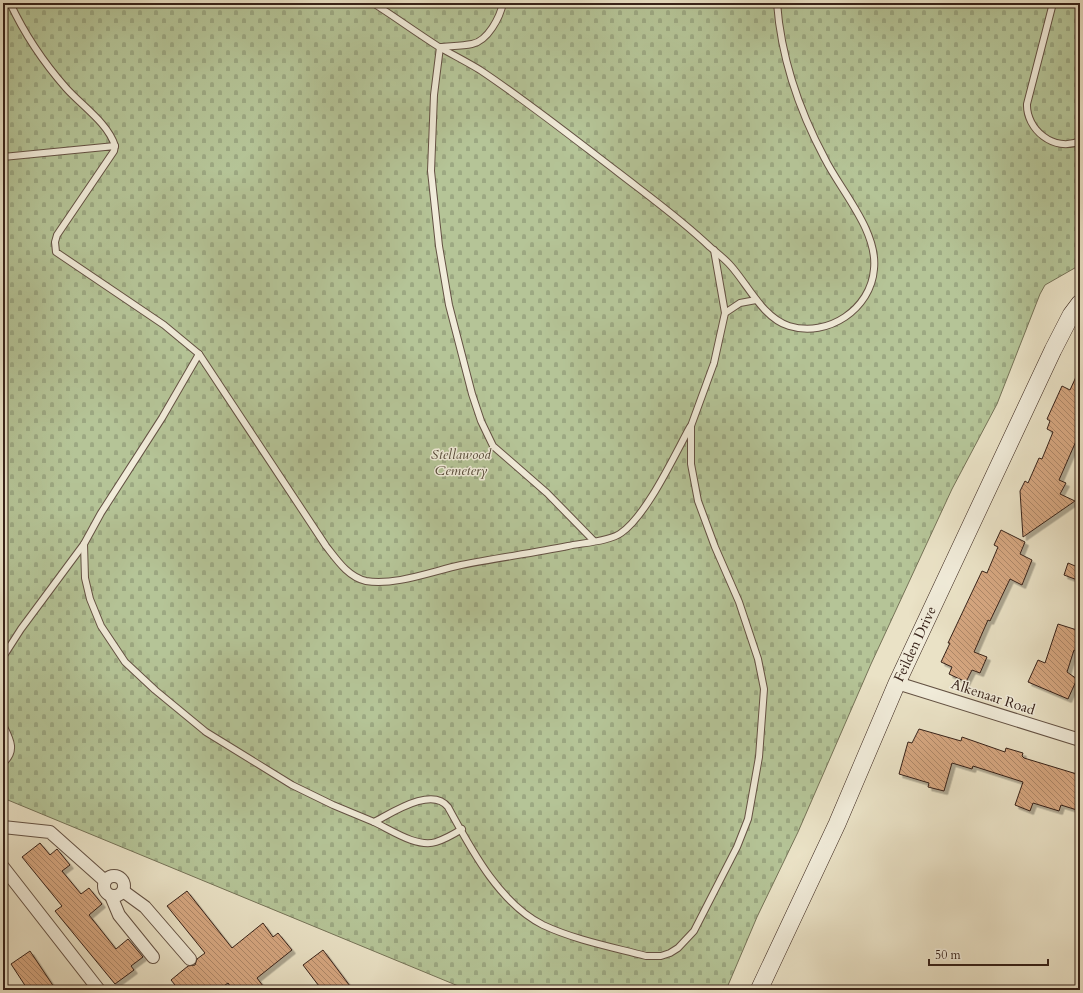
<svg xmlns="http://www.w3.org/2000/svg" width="1083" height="993" viewBox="0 0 1083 993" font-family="Cardo,serif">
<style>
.cemetery{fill:url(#cemetery-stones);stroke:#767358}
.building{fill:url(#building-back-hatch);stroke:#372219;filter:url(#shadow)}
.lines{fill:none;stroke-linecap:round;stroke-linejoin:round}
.lane-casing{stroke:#645244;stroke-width:8}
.street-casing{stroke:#645244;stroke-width:14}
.secondary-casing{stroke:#372219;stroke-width:18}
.lane{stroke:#f1ecda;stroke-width:6}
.street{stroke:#f1ecda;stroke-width:12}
.secondary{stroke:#f1ecda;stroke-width:17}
.labels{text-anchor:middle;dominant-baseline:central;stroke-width:3;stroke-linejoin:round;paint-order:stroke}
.park-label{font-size:14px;font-style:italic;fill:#564a38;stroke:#f1ecda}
.street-label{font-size:14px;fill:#372219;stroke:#f1ecda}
</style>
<defs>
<pattern id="cemetery-stones" width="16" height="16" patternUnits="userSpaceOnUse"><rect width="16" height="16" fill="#b5c497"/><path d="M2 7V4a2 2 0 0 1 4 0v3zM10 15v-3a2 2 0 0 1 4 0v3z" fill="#9ca882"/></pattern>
<pattern id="building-back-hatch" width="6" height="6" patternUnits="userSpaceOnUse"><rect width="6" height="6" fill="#d6a781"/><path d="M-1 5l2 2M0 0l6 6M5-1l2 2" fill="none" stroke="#ae8869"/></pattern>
<filter id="shadow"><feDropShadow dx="3.5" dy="3.5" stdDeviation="0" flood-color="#0004"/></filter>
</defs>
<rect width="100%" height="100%" fill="#eae2c6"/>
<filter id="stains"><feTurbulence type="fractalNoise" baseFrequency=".005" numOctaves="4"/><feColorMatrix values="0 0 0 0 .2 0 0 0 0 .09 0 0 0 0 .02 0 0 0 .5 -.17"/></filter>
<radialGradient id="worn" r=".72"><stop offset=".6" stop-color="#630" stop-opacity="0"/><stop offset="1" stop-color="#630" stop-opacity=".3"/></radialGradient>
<polygon class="cemetery" points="3,3 1080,3 1080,265 1045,285 1040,294 997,404 952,489 871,664 798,832 757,917 726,990 468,990 3,798"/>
<g class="building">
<polygon points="1080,368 1080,432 1059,480 1066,483 1060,494 1075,501 1023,537 1020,491 1025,481 1028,483 1039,458 1042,459 1053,432 1047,429 1050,421 1047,419 1062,386 1070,390"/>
<polygon points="1001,530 1025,542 1020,554 1032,560 1022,585 1010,579 990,621 988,620 974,652 987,657 980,673 972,670 966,682 949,674 952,667 941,662 950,643 948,643 982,571 987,573 998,547 994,545"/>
<polygon points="1068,563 1080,568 1080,581 1064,575"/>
<polygon points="1058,624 1080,631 1080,652 1074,650 1067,672 1077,679 1068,699 1028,682 1038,660 1045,663"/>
<polygon points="919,729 961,741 962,737 1005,752 1006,748 1023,753 1022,756 1024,758 1080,775 1080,811 1061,805 1059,811 1033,803 1030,811 1015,805 1023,782 973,766 972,769 952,763 944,791 928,787 929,783 899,774 908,742 912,743"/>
<polygon points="40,843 50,855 57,849 70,865 62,871 81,894 89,888 102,904 89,915 116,949 128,939 143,957 131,966 134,970 115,984 55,911 62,906 22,857"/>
<polygon points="187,891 232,948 263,923 273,937 278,933 292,950 257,978 266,990 233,990 228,983 218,990 179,990 171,980 188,966 195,965 197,959 205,953 167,906"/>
<polygon points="323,950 353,990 322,990 303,965"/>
<polygon points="30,951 56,990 28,990 11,964"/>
</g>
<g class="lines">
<defs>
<g id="lane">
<path d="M10 3C24 33 44 63 66 88 82 106 108 123 115 146"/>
<path d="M373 3C395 17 417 33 439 47 453 55 467 62 480 70 528 102 573 138 619 173 650 197 682 220 710 247 717 253 725 259 731 266 748 285 763 318 789 326 828 338 871 309 874 269 878 231 841 191 825 159 800 112 781 57 777 3"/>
<path d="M503 3C500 17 488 41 472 44 462 46 450 46 440 47L434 95 431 171 439 246 449 305 472 394 481 421 493 446 547 493 594 541"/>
<path d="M1053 3 1027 104C1026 129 1054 153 1080 141"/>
<path d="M3 157 115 146 114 151 57 235 55 242 56 252 164 325 199 354 162 418 101 513 84 544 85 578 90 599 101 626 125 662 155 690 206 732 292 785 333 805 374 822C392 813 432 786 448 807 471 849 499 903 543 925 575 940 612 947 646 956H661L670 953 678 948 694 931 737 847 748 819 759 757 764 689 758 659 739 602 715 547 698 501 691 464V426L714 363 725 313 740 303 756 300"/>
<polyline points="714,250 725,313"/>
<path d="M199 354 326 546C337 560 348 577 366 581 395 586 433 571 461 565 497 558 533 553 568 546 582 543 611 541 621 533 647 515 674 456 690 427"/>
<polyline points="3,657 21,629 84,544"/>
<path d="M3 725C10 739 17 751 3 763"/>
<path d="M374 822C391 830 417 848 436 842 445 839 454 834 462 829"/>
</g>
<g id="street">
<polyline points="897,683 1080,740"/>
<polyline points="3,827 50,832 105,881"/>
<polyline points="3,867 99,990"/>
<circle cx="114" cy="886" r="10"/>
<polyline points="123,891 145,907 190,959"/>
<polyline points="111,896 119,915 153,957"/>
</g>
<polyline id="secondary" points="759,990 837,824 897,683 1053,350 1071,315 1080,303"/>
</defs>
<use href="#lane" class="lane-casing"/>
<use href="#street" class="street-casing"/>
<use href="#secondary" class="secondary-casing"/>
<use href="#lane" class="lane"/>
<use href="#street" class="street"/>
<use href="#secondary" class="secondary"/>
</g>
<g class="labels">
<g class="park-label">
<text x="461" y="454">Stellawood<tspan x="461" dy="16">Cemetery</tspan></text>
</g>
<g class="street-label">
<text transform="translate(915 644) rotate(-65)">Feilden Drive</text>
<text transform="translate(993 697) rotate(18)">Alkenaar Road</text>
</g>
</g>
<rect width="1083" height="993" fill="none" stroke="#eae2c6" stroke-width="16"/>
<rect x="4" y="4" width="1075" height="985" fill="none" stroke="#372219" stroke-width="2"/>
<rect x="8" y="8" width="1067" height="977" fill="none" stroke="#372219"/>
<path d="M929 959v6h119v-6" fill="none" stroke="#372219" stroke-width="2"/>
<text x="935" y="959" font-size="12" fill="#372219" stroke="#f1ecda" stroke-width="3" paint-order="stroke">50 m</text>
<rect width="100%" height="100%" filter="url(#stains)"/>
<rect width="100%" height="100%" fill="url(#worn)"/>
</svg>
